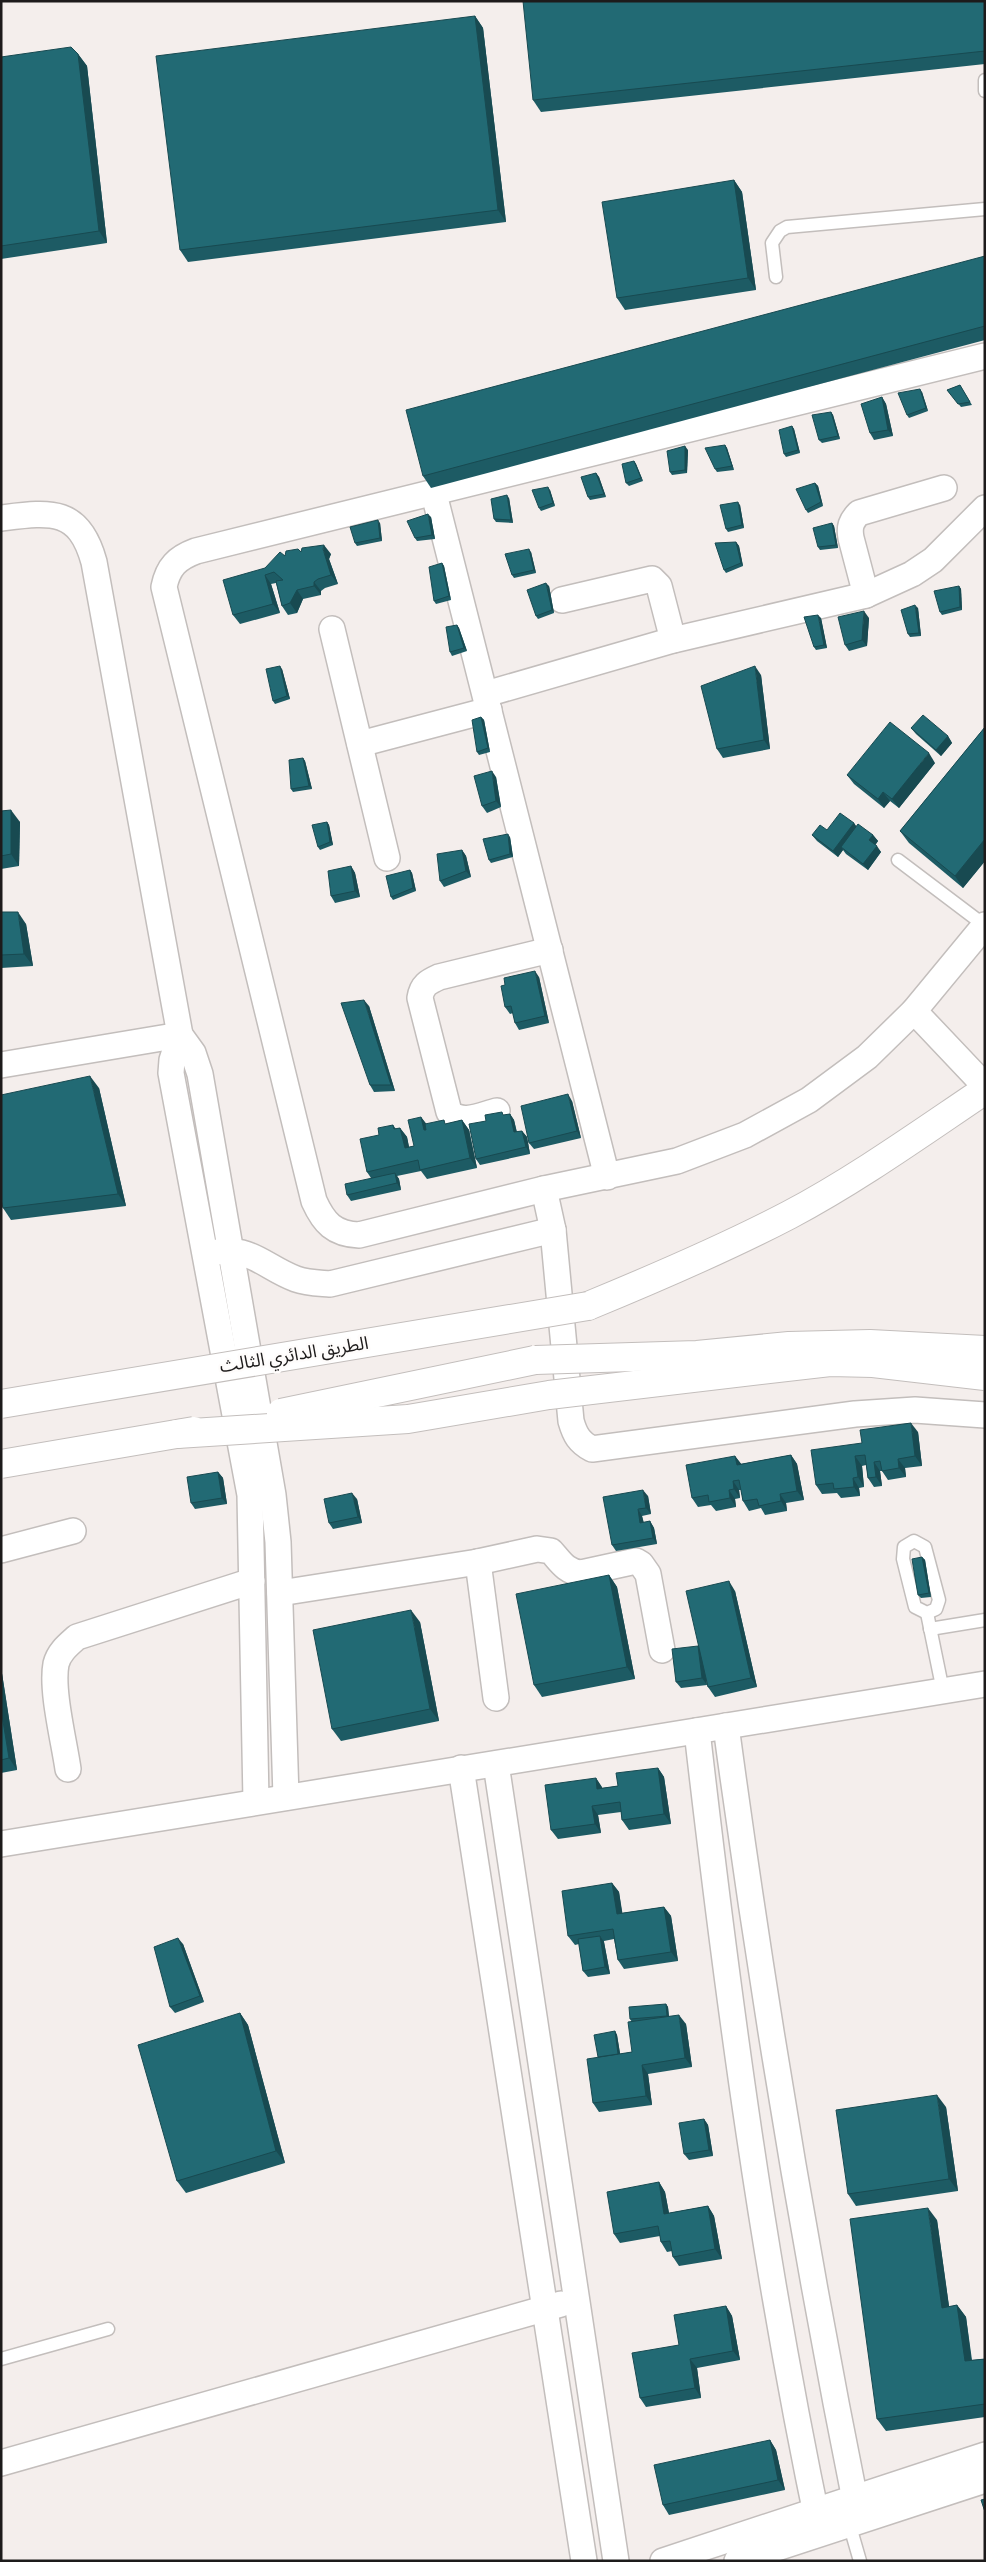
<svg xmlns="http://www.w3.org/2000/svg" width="986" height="2562" viewBox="0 0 986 2562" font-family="'Archivo Narrow','Noto Sans Arabic',sans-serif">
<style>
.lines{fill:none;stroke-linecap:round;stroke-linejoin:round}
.service-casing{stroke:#c3bebc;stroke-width:15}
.minor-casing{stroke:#c3bebc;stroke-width:28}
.motorway-casing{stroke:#c3bebc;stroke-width:30}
.service{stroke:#fff;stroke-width:12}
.minor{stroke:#fff;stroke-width:25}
.motorway{stroke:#fff;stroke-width:28}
.trunk-bridge-casing{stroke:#c3bebc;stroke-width:30;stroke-linecap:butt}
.motorway-bridge-casing{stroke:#c3bebc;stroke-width:30;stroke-linecap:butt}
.trunk-bridge{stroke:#fff;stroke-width:28}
.motorway-bridge{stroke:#fff;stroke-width:28}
.wall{fill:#1d5b64}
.shaded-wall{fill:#184a51}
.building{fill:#226a74;stroke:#184a51}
.labels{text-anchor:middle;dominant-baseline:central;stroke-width:5;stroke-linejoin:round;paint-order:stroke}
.street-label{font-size:18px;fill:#1d1b1b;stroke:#fefcfb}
</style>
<rect width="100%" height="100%" fill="#f4eeec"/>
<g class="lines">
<defs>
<g id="service">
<polyline points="985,80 985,91"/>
<polyline points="776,277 772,243 780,231 787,227 985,209"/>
<polyline points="898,860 984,925"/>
<polygon points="914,1541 925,1547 939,1600 936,1609 927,1613 915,1607 903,1559 904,1547"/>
<polyline points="927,1613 943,1691"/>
<polyline points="930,1629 985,1620"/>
<polyline points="1,2359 108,2329"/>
<polyline points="849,2523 860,2561"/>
</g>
<g id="minor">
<path d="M985 356 196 551C177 558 168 567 164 587L314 1201C324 1223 334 1234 359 1235L544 1189 677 1161 745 1135 809 1100 867 1057 914 1011 985 925"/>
<polyline points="434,494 607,1177"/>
<path d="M1 518C50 512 79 507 94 562L180 1035 193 1053 200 1074 273 1495 278 1542 286 1797"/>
<path d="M866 595 851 538C849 527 851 521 859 513L944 488"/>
<polyline points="562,600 652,579 659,586 673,640"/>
<polyline points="332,629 387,858"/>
<polyline points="486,694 673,640 866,595 912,574 933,560 985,508"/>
<polyline points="360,744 489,710"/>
<polyline points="914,1011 985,1086"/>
<polyline points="180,1035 172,1060 171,1073 250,1495 256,1801"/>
<polyline points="1,1065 180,1035"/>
<path d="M497 1111C481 1115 462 1125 449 1112L420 998C422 985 428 982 439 977L550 950"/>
<path d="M544 1189 553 1230 571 1421C575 1435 579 1442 592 1449L855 1414 915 1410 985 1415"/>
<path d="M217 1252C252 1247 266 1268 296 1279 307 1283 318 1283 330 1284L553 1230"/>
<polyline points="1,1550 73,1531"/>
<polyline points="478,1562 496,1698"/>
<path d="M280 1593 478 1562 537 1549 551 1551C560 1561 566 1572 581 1573L636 1561 641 1564 648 1574 662 1650"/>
<path d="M726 1726C762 1992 806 2257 859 2520"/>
<path d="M697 1731C728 2000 764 2268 820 2533"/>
<polyline points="496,1764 616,2561"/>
<polyline points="461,1768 584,2561"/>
<path d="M68 1769C64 1741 51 1690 56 1664 59 1652 68 1645 77 1637L252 1581"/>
<polyline points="1,1844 985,1684"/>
<polyline points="1,2463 561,2304"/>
<polyline points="663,2561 985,2455"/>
<polyline points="737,2561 985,2480"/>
</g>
<path id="motorway" d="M588 1306C656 1278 724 1249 789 1215 857 1179 921 1133 985 1090"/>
</defs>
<use href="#service" class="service-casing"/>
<use href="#minor" class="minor-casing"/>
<use href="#motorway" class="motorway-casing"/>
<use href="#service" class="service"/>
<use href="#minor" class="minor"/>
<use href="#motorway" class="motorway"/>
<defs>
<polyline id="trunk-bridge" points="535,1360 697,1355 789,1346 870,1344 985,1350"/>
<g id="motorway-bridge">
<polyline points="1,1404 588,1306"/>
<polyline points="281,1413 535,1360"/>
<polyline points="177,1434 408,1419 549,1395 830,1362 873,1363 985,1376"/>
<polyline points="1,1464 194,1431"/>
</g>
</defs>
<use href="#trunk-bridge" class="trunk-bridge-casing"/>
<use href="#motorway-bridge" class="motorway-bridge-casing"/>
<use href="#trunk-bridge" class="trunk-bridge"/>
<use href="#motorway-bridge" class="motorway-bridge"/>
</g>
<g class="wall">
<polygon points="985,1 985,64 541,112 533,100"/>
<polygon points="475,16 483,28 506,222 188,262 180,250"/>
<polygon points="78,54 87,66 107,243 1,259 1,57"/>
<polygon points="734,180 742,192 756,290 625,310 617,298"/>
<polygon points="985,256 985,340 431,488 423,476"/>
<polygon points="960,385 972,405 961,407 947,390"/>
<polygon points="922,392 928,411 909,418 907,415"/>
<polygon points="882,397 886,404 893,436 874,440 870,433"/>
<polygon points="831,412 833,415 840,439 822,443 819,440"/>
<polygon points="792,426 794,429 800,453 786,457 784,454"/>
<polygon points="725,445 727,448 734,470 717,472 715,469"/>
<polygon points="688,450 687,473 672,475 670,472"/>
<polygon points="634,461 636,464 643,481 629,486 626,483"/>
<polygon points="596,473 599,477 606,497 590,500 588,497"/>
<polygon points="815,483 818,486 823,506 808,513 806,510"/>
<polygon points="550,490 555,506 541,511 539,508"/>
<polygon points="509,498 513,523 496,522 494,519"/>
<polygon points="740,505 744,528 728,532 726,529"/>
<polygon points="431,517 435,539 417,541 415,538"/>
<polygon points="380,523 382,541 357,546 355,543"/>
<polygon points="832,523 834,526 838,548 820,550 818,547"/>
<polygon points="736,542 739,546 743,566 726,573 724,570"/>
<polygon points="301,552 331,554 329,559 338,584 325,588 321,591 321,595 303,599 297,613 288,615 282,606 276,583 271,584 280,613 240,624 233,615 265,568 285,556"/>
<polygon points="531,552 536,573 514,578 512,575"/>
<polygon points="442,563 444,566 451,600 436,604 434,601"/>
<polygon points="549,586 554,613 538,619 536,616"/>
<polygon points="959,586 961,589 962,610 942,615 940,612"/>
<polygon points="918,608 921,636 910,637 908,634"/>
<polygon points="821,618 827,648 816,650 814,647"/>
<polygon points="869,618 867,646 849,651 845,645"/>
<polygon points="457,625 459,628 467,651 452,656 450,652"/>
<polygon points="282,669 290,699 275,704 273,701"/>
<polygon points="761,675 770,749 723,758 717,749"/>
<polygon points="481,717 484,720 490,752 479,755 477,752"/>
<polygon points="985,727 985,861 963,888 909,843 900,831"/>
<polygon points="911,728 948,736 952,743 941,756 916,734"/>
<polygon points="303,758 305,761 312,789 293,792 291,789"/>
<polygon points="935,763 899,808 890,801 884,808 854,784 847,775"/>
<polygon points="496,777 501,807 487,813 482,806"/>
<polygon points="1,811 20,822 19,866 1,869"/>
<polygon points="327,822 329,825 333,845 320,850 318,847"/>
<polygon points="854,823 856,827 873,835 878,841 875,845 881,852 868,870 846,854 843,850 838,857 817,841 812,835"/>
<polygon points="510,837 513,857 491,863 489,860"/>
<polygon points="462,850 466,856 471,877 444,887 440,881"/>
<polygon points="351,866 355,873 360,897 335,903 331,896"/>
<polygon points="410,870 412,873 416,891 393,900 391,897"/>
<polygon points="1,912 26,924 33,966 1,968"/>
<polygon points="539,977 549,1023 519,1030 515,1023 513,1013 510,1014 505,1007"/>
<polygon points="369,1006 395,1091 374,1092 370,1085"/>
<polygon points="99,1088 126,1206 11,1220 3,1208"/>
<polygon points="572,1101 581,1138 534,1149 529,1143"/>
<polygon points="510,1114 514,1120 517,1132 522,1131 527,1137 530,1154 480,1165 476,1159 486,1121"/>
<polygon points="421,1117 426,1124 446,1124 462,1120 469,1130 477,1168 427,1179 421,1171 397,1176 399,1179 401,1190 351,1201 347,1195 371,1178 367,1172 379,1135 393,1125 396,1129 400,1128 407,1137 409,1147 414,1146"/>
<polygon points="918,1432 922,1466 905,1468 906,1477 888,1480 882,1471 880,1471 882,1486 874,1487 868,1478 866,1465 862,1466 864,1487 859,1488 860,1496 841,1498 837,1493 822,1494 816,1485 862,1443"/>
<polygon points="791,1455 797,1464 804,1500 786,1503 787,1511 765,1515 761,1508 749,1511 743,1501 741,1490 739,1490 740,1498 735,1499 736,1507 716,1511 711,1505 698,1507 692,1498 735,1456 741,1464"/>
<polygon points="218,1472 223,1478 227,1504 195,1509 191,1503"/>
<polygon points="648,1496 651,1514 642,1516 644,1523 650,1521 654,1528 657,1544 616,1551 612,1545"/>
<polygon points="357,1499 362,1523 333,1529 329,1523"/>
<polygon points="922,1557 925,1560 931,1597 921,1598 918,1595"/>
<polygon points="609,1575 617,1587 635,1679 542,1697 534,1685"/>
<polygon points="735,1591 757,1687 715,1697 708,1687 705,1675 707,1685 681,1688 676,1682 698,1646"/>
<polygon points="420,1622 439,1721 341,1741 332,1729"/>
<polygon points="1,1667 17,1770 1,1773"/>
<polygon points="658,1768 664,1777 671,1824 629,1830 622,1820 621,1812 598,1815 601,1833 558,1839 551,1830 596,1778 602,1788 618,1786"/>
<polygon points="612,1883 619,1892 622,1913 664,1907 671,1916 678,1961 624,1969 618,1960 614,1939 604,1941 604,1942 610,1974 588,1977 583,1971 579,1944 575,1945 568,1936"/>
<polygon points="183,1944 204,2002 175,2013 170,2007"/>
<polygon points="666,2004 668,2007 669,2016 686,2024 692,2067 648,2074 652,2105 599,2112 593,2103 598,2057 615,2031 617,2035 620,2054 632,2052 632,2022 630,2019"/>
<polygon points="240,2013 248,2025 285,2163 186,2193 177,2181"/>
<polygon points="946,2107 958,2191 856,2206 848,2194"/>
<polygon points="704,2119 708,2125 713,2156 689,2160 684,2154"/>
<polygon points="659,2182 665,2192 669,2213 708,2206 714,2216 722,2259 679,2266 673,2257 672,2251 667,2252 661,2242 660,2236 620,2243 614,2234"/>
<polygon points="937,2220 949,2307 957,2305 966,2317 972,2360 985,2359 985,2417 886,2431 877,2419"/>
<polygon points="726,2306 732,2316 740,2360 697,2368 701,2398 646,2407 640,2398 679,2345"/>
<polygon points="770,2440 776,2450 785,2490 669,2515 663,2505"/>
</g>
<g class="shaded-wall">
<polygon points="475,16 483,28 506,222 498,210"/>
<polygon points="78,54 87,66 107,243 99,231"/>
<polygon points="734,180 742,192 756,290 748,278"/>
<polygon points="920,389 922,392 928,411 926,408"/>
<polygon points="882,397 886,404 893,436 888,430"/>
<polygon points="831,412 833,415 840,439 838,436"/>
<polygon points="792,426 794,429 800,453 798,450"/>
<polygon points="725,445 727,448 734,470 732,466"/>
<polygon points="685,446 688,450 687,473 685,470"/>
<polygon points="634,461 636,464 643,481 641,478"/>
<polygon points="596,473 599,477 606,497 604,494"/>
<polygon points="815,483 818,486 823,506 821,502"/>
<polygon points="548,487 550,490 555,506 553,503"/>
<polygon points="507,495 509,498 513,523 511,520"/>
<polygon points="738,502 740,505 744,528 742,525"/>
<polygon points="428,514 431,517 435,539 432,535"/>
<polygon points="378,520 380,523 382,541 380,538"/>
<polygon points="832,523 834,526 838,548 836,545"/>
<polygon points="736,542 739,546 743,566 741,563"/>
<polygon points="324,545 331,554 329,559 338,584 331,575 323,549"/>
<polygon points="529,549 531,552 536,573 534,570"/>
<polygon points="442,563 444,566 451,600 449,596"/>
<polygon points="265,575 271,584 280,613 273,604"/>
<polygon points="314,582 321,591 321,595 314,586"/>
<polygon points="546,583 549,586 554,613 552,610"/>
<polygon points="959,586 961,589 962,610 960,607"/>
<polygon points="297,590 303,599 297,613 290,603"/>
<polygon points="915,605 918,608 921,636 919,633"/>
<polygon points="864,611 869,618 867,646 862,640"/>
<polygon points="818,615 821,618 827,648 824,645"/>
<polygon points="457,625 459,628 467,651 464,648"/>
<polygon points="280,666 282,669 290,699 287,696"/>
<polygon points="755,666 761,675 770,749 764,740"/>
<polygon points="481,717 484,720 490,752 488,748"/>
<polygon points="948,736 952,743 941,756 936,750"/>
<polygon points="929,753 935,763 899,808 892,799"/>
<polygon points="303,758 305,761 312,789 309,786"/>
<polygon points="492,771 496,777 501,807 496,801"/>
<polygon points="883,792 890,801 884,808 878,799"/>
<polygon points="11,810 20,822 19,866 11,854"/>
<polygon points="327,822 329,825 333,845 330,842"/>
<polygon points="854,823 859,830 841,847 843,850 838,857 833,851"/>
<polygon points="508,834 510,837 513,857 510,854"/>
<polygon points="873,835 878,841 874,847 869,840"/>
<polygon points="985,839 985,861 963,888 955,876"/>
<polygon points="877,846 881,852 868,870 863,864"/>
<polygon points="462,850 466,856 471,877 466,871"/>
<polygon points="351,866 355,873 360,897 355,891"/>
<polygon points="410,870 412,873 416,891 413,888"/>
<polygon points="18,912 26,924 33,966 24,954"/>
<polygon points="535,971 539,977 549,1023 545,1016"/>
<polygon points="364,1000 369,1006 395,1091 391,1085"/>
<polygon points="90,1076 99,1088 126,1206 118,1194"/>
<polygon points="568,1094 572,1101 581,1138 577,1131"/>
<polygon points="510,1114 514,1120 518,1139 514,1132"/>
<polygon points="421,1117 428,1126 431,1140 424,1130"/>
<polygon points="462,1120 469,1130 477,1168 470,1158"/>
<polygon points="400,1128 407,1137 411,1157 405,1148"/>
<polygon points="522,1131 527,1137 530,1154 526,1147"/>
<polygon points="395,1173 399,1179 401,1190 397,1183"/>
<polygon points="911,1423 918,1432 922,1466 915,1456"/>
<polygon points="791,1455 797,1464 804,1500 797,1491"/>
<polygon points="735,1456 742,1465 737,1465"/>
<polygon points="855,1456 862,1466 864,1487 858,1477"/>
<polygon points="898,1459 905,1468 906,1477 899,1468"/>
<polygon points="874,1462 880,1471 882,1486 876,1477"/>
<polygon points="218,1472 223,1478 227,1504 222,1498"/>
<polygon points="853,1478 859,1488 860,1496 854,1487"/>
<polygon points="733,1481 739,1490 740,1498 734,1489"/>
<polygon points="643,1490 648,1496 651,1514 646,1508"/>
<polygon points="729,1490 735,1499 736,1507 730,1498"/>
<polygon points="352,1493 357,1499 362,1523 358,1517"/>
<polygon points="780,1494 786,1503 787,1511 781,1501"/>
<polygon points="638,1509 642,1516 645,1530 640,1523"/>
<polygon points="650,1521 654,1528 657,1544 653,1538"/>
<polygon points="922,1557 925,1560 931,1597 929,1593"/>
<polygon points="609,1575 617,1587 635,1679 627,1667"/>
<polygon points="729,1581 735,1591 757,1687 751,1678"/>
<polygon points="411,1610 420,1622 439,1721 430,1709"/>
<polygon points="698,1646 702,1652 707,1685 702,1678"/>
<polygon points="1,1667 17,1770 9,1758 1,1709"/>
<polygon points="658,1768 664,1777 671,1824 664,1814"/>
<polygon points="596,1778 602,1787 604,1798 597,1789"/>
<polygon points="592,1806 598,1815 601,1833 595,1824"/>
<polygon points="612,1883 619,1892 624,1923 617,1914"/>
<polygon points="664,1907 671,1916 678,1961 671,1952"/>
<polygon points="600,1936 604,1942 610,1974 605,1967"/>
<polygon points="178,1938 183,1944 204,2002 200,1996"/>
<polygon points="666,2004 668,2007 669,2019 667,2016"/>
<polygon points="240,2013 248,2025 285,2163 276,2151"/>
<polygon points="679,2015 686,2024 692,2067 685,2058"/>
<polygon points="615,2031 617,2035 621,2059 618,2056"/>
<polygon points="642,2065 648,2074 652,2105 646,2096"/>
<polygon points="937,2095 946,2107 958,2191 949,2179"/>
<polygon points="704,2119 708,2125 713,2156 709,2150"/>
<polygon points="659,2182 665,2192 671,2224 664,2214"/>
<polygon points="708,2206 714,2216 722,2259 715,2249"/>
<polygon points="928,2208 937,2220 951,2320 942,2308"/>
<polygon points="957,2305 966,2317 973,2373 965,2361"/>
<polygon points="726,2306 732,2316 740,2360 733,2351"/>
<polygon points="690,2359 697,2368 701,2398 695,2388"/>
<polygon points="770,2440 776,2450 785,2490 778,2480"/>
</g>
<g class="building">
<polygon points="523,1 985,1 985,51 533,100"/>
<polygon points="475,16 498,210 180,250 156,56"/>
<polygon points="71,47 78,54 99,231 1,246 1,57"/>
<polygon points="734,180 748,278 617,298 602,202"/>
<polygon points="985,256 985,326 423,476 406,410"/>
<polygon points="960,385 970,402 958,404 947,390"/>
<polygon points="920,389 926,408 907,415 898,393"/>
<polygon points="882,397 888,430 870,433 861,404"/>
<polygon points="831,412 838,436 819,440 812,415"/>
<polygon points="792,426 798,450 784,454 779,430"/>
<polygon points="725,445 732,466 715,469 705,448"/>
<polygon points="685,446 685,470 670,472 667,451"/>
<polygon points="634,461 641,478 626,483 622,464"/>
<polygon points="596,473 604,494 588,497 581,477"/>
<polygon points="815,483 821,502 806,510 796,489"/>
<polygon points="548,487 553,503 539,508 532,490"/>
<polygon points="507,495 511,520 494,519 491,499"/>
<polygon points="738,502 742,525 726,529 720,505"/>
<polygon points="428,514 432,535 415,538 407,521"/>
<polygon points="378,520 380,538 355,543 350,527"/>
<polygon points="832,523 836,545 818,547 813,528"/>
<polygon points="736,542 741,563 724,570 715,543"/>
<polygon points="324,545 323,549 331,575 318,579 314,582 314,586 297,590 290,603 282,606 276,581 283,580 274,572 265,575 273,604 233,615 223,580 265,568 280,552 285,556 286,551 298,549 301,552 302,548"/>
<polygon points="529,549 534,570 512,575 505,554"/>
<polygon points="442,563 449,596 434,601 429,567"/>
<polygon points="546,583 552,610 536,616 527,590"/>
<polygon points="959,586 960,607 940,612 934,591"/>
<polygon points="915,605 919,633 908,634 901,610"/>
<polygon points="864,611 862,640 845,645 838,617"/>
<polygon points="818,615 824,645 814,647 804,617"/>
<polygon points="457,625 464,648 450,652 446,627"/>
<polygon points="280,666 287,696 273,701 266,669"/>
<polygon points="755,666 764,740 717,749 701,686"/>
<polygon points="923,715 948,736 936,750 911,728"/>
<polygon points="481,717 488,748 477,752 472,720"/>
<polygon points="890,722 929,753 892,799 883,792 878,799 847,775"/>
<polygon points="985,727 985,839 955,876 900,831"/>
<polygon points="303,758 309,786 291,789 289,760"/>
<polygon points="492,771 496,801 482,806 474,776"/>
<polygon points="11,810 11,854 1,856 1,811"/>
<polygon points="840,813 854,823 833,851 812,835 820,825 827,830"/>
<polygon points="327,822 330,842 318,847 312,825"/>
<polygon points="858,824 873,835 869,840 877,846 863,864 841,847"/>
<polygon points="508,834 510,854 489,860 483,839"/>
<polygon points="462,850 466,871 440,881 437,854"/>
<polygon points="351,866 355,891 331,896 328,871"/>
<polygon points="410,870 413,888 391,897 386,876"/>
<polygon points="1,912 18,912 24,954 1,955"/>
<polygon points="535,971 545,1016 515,1023 511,1006 505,1007 501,986 505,985 504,978"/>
<polygon points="364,1000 391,1085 370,1085 341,1003"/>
<polygon points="90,1076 118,1194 3,1208 1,1200 1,1095"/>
<polygon points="568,1094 577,1131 529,1143 521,1106"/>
<polygon points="502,1112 503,1115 510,1114 514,1132 522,1131 526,1147 476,1159 469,1124 486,1121 485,1115"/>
<polygon points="421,1117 424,1130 426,1130 425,1124 444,1120 445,1124 462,1120 470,1158 420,1170 418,1160 367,1172 360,1139 379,1135 378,1128 393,1125 394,1129 400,1128 405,1148 414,1146 408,1120"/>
<polygon points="395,1173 397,1183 347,1195 345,1184"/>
<polygon points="911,1423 915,1456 898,1459 899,1468 882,1471 880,1461 874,1462 876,1477 868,1478 865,1455 855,1456 858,1477 853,1478 854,1487 834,1489 833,1483 816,1485 811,1450 862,1443 860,1430"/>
<polygon points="791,1455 797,1491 780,1494 781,1501 759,1506 757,1499 743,1501 739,1480 733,1481 734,1489 729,1490 730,1498 709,1502 708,1495 692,1498 686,1465 735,1456 737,1465"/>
<polygon points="218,1472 222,1498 191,1503 187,1477"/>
<polygon points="643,1490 646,1508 638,1509 640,1523 650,1521 653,1538 612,1545 603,1497"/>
<polygon points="352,1493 358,1517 329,1523 324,1499"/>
<polygon points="922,1557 929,1593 918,1595 912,1559"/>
<polygon points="609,1575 627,1667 534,1685 516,1594"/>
<polygon points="729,1581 751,1678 708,1687 686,1591"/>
<polygon points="411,1610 430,1709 332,1729 313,1630"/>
<polygon points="698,1646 702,1678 676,1682 672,1649"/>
<polygon points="1,1709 9,1758 1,1760"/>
<polygon points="658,1768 664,1814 622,1820 620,1802 592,1806 595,1824 551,1830 545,1785 596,1778 597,1789 618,1786 616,1773"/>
<polygon points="612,1883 617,1914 664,1907 671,1952 618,1960 613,1929 568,1936 562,1891"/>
<polygon points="600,1936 605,1967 583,1971 578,1939"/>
<polygon points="178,1938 200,1996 170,2007 154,1947"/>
<polygon points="666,2004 667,2016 630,2019 629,2007"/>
<polygon points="240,2013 276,2151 177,2181 138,2045"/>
<polygon points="679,2015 685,2058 642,2065 646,2096 593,2103 587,2059 632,2052 628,2022"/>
<polygon points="615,2031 618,2054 598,2057 594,2035"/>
<polygon points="937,2095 949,2179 848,2194 836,2110"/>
<polygon points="704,2119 709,2150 684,2154 679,2123"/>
<polygon points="659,2182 664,2214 708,2206 715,2249 673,2257 670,2241 661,2242 658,2226 614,2234 607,2192"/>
<polygon points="928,2208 942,2308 957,2305 965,2361 985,2359 985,2404 877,2419 850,2219"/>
<polygon points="726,2306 733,2351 690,2359 695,2388 640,2398 632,2353 679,2345 674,2315"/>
<polygon points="770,2440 778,2480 663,2505 654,2465"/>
<polygon points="985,2499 985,2512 981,2500"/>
</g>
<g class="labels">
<g class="street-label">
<text transform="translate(294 1354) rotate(-9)">الطريق الدائري الثالث</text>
</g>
</g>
<rect width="986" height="2562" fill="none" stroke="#1d1b1b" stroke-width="5"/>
</svg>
